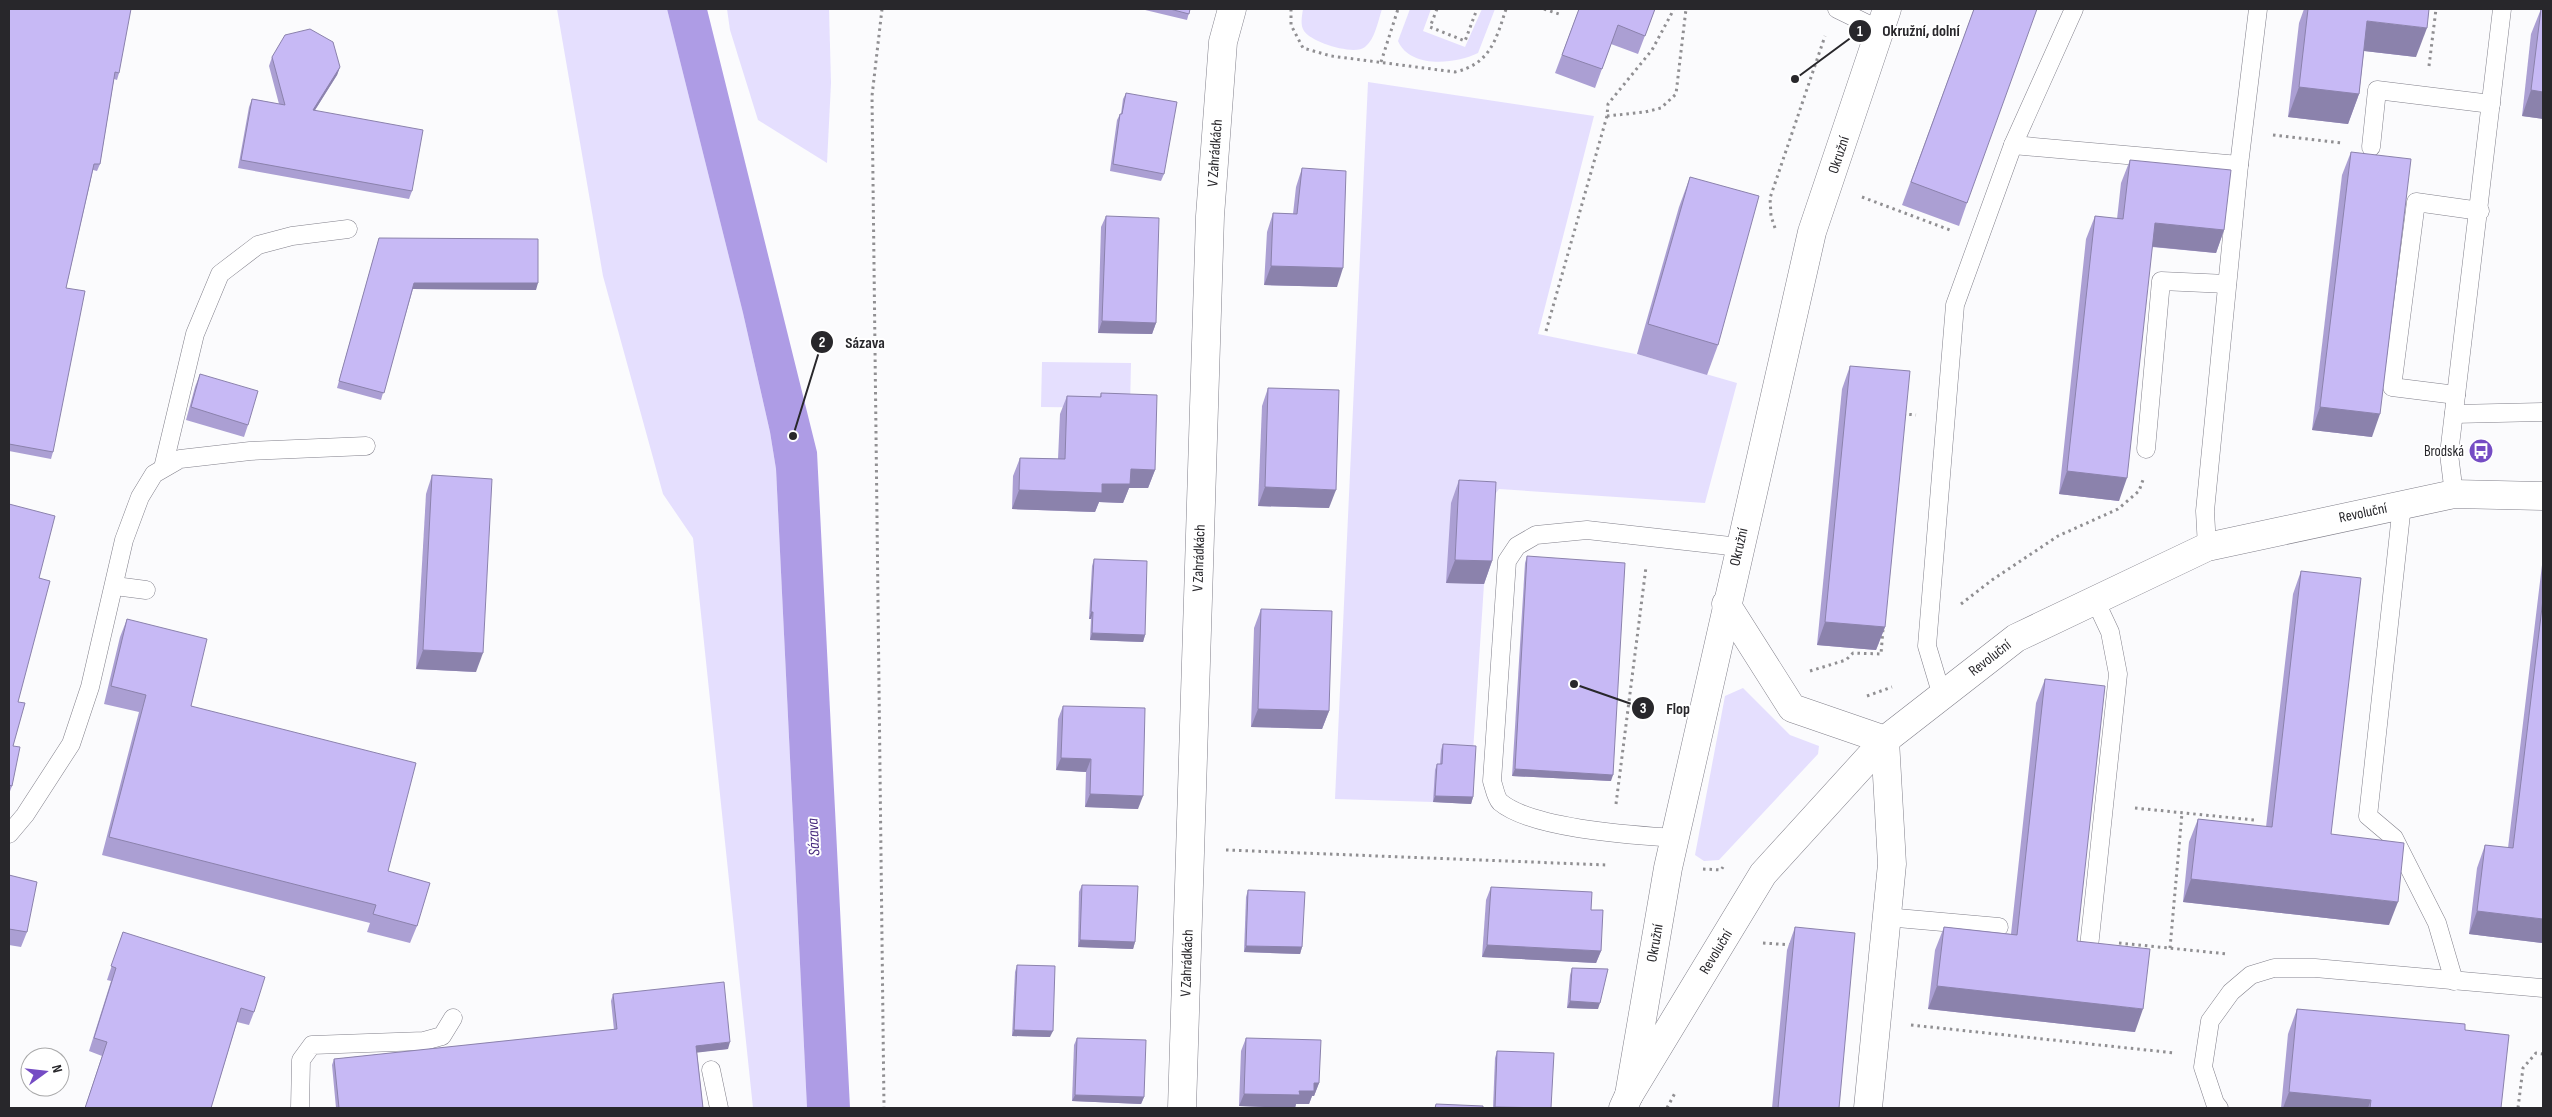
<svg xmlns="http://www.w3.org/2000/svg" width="2552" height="1117" viewBox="0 0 2552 1117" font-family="'Sofia Sans Condensed',sans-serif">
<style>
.green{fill:#e5dffe}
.water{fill:#ae9ce5}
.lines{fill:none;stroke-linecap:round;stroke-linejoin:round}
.lane-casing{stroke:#82808b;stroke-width:19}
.street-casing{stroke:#82808b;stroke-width:29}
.secondary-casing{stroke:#82808b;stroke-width:29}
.path{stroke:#908f92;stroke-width:3;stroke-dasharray:2.5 4;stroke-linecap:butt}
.lane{stroke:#fff;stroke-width:18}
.street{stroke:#fff;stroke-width:28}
.secondary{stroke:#fff;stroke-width:28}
.wall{fill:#ab9fd3}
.shaded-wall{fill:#8b82ac}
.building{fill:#c7b9f5;stroke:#8b82ac}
.labels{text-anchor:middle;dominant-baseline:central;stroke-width:4;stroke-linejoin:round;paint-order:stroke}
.street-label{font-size:15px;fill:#28272b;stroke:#fff}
.poi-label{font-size:15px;fill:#28272b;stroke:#fff;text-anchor:end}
.water-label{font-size:16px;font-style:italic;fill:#46287d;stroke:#fff}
.leader{fill:none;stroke:#28272b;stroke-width:2}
.callout-dot{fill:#28272b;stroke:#fff;stroke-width:2}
.mark-label{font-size:15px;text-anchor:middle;font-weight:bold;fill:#fff}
.callout-label{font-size:16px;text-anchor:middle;font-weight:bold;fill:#28272b;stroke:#fff;stroke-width:4;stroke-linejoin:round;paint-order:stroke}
</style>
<rect width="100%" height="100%" fill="#fbfbfd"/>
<g class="green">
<polygon points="557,9 667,9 743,313 770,432 776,469 807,1108 753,1108 693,538 663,494 603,276"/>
<polygon points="727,9 829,9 831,83 827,163 758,120 730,30"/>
<path d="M1303 9H1382C1378 21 1375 39 1365 47 1354 56 1311 42 1304 31 1300 25 1302 16 1303 9Z"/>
<path d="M1410 9H1431L1423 31 1465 47 1482 9H1495L1478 53C1456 64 1410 69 1398 41Z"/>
<polygon points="1368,82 1594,116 1538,334 1640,355 1737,383 1705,503 1499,489 1487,505 1447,583 1484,584 1473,752 1440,771 1433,802 1335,799"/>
<polygon points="1042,362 1131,363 1130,408 1041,407"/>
<polygon points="1743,688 1790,735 1819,746 1818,754 1719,860 1704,861 1695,855 1725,696"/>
</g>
<polygon class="water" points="667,9 707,9 817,452 850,1108 807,1108 776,469 770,432 743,313"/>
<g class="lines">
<defs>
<g id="lane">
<polyline points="1837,9 1880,30"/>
<polyline points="2013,145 2239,165"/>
<polyline points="2371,147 2377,90 2491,104"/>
<polyline points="2456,395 2392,387 2416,202 2480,211"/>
<polyline points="2454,414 2543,412"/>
<polyline points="2146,449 2161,281 2227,284"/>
<polyline points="163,468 195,334 220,274 258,245 292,236 348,229"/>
<polyline points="2454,494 2449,454 2502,9"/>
<polyline points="2402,505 2368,816 2394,838 2437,923 2454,981"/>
<polyline points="2207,547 2205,511 2239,165 2258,9"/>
<polyline points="115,586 146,590"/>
<polyline points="1942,696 1927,646 1955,305 2013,145 2074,9"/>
<polyline points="9,834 25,815 71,744 90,687 124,540 140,497 154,474 180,459 250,451 366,446"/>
<path d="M1675 838C1633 835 1532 829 1500 802 1496 798 1494 787 1492 781L1507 561 1517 546 1536 535 1587 530 1739 547"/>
<polyline points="1886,917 1999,927"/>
<polyline points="2089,947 2118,674 2110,632 2095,600"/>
<polyline points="711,1070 719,1108"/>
<polyline points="300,1108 301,1060 312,1045 424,1041 442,1036 453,1018"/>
<polyline points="2219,1108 2215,1103 2203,1067 2210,1021 2231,992 2251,975 2274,968 2315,968 2543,988"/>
</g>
<g id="street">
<polyline points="1726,604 1792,708 1885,740 1892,864 1868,1108"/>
<polyline points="1629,1095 1668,868 1812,232 1887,9"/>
<polyline points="1182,1108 1210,216 1223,42 1232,9"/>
</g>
<polyline id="secondary" points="1623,1108 1629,1095 1763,874 1885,740 2016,638 2207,547 2454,494 2543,496"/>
</defs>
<use href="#lane" class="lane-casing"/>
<use href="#street" class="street-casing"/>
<use href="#secondary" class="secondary-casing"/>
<g class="path">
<polyline points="882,9 872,96 884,1108"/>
<path d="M1291 9V25L1303 48 1331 56 1455 72C1490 64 1496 40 1506 9"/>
<polyline points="1437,9 1430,27 1465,41 1477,9"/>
<polyline points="1544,9 1559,14"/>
<polyline points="1381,62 1398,9"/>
<polyline points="2429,66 2436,9"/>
<polyline points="1607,116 1645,112 1661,108 1676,94 1686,9"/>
<polyline points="2273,135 2342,143"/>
<polyline points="1862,197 1950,230"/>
<polyline points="1775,228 1771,216 1770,198 1825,36"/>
<polyline points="1546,331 1607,116 1608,104 1652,50 1674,9"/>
<polyline points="1904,416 1905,414 1916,415"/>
<polyline points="1961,604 1992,580 2058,536 2118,509 2139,491 2144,477"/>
<polyline points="1810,671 1846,660 1853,653 1881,654 1883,629"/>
<polyline points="1867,696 1892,687"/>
<polyline points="1616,804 1646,567"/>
<polyline points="2135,808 2254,820"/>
<polyline points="1226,850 1607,865"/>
<polyline points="1703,869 1721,870 1723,867"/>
<polyline points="1763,943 1792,945"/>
<polyline points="2119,943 2228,954"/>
<polyline points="2170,948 2182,813"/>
<polyline points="1911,1025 2175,1053"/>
<polyline points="1667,1108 1675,1093"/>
<polyline points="2518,1108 2523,1068 2536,1053 2543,1054"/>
</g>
<use href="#lane" class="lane"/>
<use href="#street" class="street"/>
<use href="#secondary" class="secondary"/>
</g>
<g class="wall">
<polygon points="9,9 119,73 117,80 114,79 100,164 97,171 93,170 66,288 53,452 51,459 9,451"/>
<polygon points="1141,9 1190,9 1187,20"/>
<polygon points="1579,9 1655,9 1638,54 1611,44 1595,88 1555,73"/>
<polygon points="1974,9 1967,203 1959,226 1902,205"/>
<polygon points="2304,9 2308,9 2416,57 2364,51 2359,94 2348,124 2288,117 2299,23"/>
<polygon points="2541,9 2543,9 2543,119 2522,116 2531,34"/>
<polygon points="272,57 340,67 337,75 315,110 412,191 409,199 238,168 249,107 252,99 279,104 269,66"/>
<polygon points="1126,93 1164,174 1161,181 1110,171 1117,120 1120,114 1121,114 1123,99"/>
<polygon points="2351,152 2372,437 2312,430 2342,175"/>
<polygon points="2130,160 2224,230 2216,253 2152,247 2119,501 2059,494 2086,239 2095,216 2117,219 2121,183"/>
<polygon points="1302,168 1337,287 1264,285 1267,232 1273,213 1293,214 1296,187"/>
<polygon points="1690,177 1718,345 1707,375 1637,354 1679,207"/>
<polygon points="1106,216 1156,323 1152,334 1098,333 1101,227"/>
<polygon points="379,238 536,290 413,289 381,400 337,388"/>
<polygon points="1850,366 1885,627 1876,650 1817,645 1842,389"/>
<polygon points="200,374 248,425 244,437 186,420 195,387"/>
<polygon points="1268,388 1329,508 1258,506 1262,406"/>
<polygon points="1101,393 1155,470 1148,488 1129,488 1123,503 1099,502 1095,512 1012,509 1013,476 1020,458 1058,459 1060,414 1067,396 1100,397"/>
<polygon points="432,475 476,672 416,669 426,494"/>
<polygon points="1459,480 1492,561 1484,584 1446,583 1451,503"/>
<polygon points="9,504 39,578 18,702 13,746 12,786 9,794"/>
<polygon points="1527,556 1611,781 1512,776 1525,563"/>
<polygon points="1094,559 1145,635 1143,642 1090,640 1091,619 1089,619 1092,566"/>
<polygon points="2543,561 2543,943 2469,934 2477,868 2485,845 2508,848 2542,565"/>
<polygon points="2301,571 2331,834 2389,925 2183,902 2189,842 2198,819 2266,827 2293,594"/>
<polygon points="1261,609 1329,711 1322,729 1251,727 1254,628"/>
<polygon points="127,619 191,706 417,926 410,943 367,932 370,923 102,855 139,712 104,704 120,637"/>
<polygon points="2045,679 2077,941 2135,1032 1928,1009 1935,950 1944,927 2011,934 2036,703"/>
<polygon points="1063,706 1138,809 1085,807 1086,772 1056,770 1058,719"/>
<polygon points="1443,744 1473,797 1471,804 1433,802 1435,770 1437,764 1440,764 1441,750"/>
<polygon points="9,875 27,932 21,947 9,945"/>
<polygon points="1082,885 1135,942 1133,949 1078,947 1079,892"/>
<polygon points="1491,887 1591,910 1601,951 1596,963 1482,957 1486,900"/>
<polygon points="1248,890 1302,947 1300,954 1244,952 1246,897"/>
<polygon points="1795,927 1839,1108 1772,1108 1787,950"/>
<polygon points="123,932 254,1012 249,1025 237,1022 211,1108 85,1108 102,1056 89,1051 111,981 107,980"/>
<polygon points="1017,965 1050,1037 1012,1036 1015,972"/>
<polygon points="1572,968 1598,1009 1567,1008 1570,975"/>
<polygon points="613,994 728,1049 697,1052 703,1108 336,1108 332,1065 334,1059 614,1030 611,1001"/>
<polygon points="2297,1009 2465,1030 2501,1108 2281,1108 2288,1034"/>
<polygon points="1077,1038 1144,1097 1141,1104 1072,1101 1074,1045"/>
<polygon points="1246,1038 1319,1083 1314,1096 1312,1096 1309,1104 1296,1104 1295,1108 1239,1106 1241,1051"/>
<polygon points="1497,1051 1551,1108 1493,1108 1495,1058"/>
</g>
<g class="shaded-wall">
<polygon points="2367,21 2427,28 2416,57 2356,50"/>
<polygon points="340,67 337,75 310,118 313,110"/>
<polygon points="2299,87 2359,94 2348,124 2288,117"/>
<polygon points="2531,90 2543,92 2543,119 2522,116"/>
<polygon points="2155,223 2224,230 2216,253 2146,246"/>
<polygon points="1271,266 1343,268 1337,287 1264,285"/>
<polygon points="414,283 538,283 536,290 412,289"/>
<polygon points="1102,321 1156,323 1152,334 1098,333"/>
<polygon points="2320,407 2380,414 2372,437 2312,430"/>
<polygon points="1131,469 1155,470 1148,488 1129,488 1123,503 1099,502 1095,512 1012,509 1019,490 1102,484"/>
<polygon points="2067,471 2127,478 2119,501 2059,494"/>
<polygon points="1265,487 1336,490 1329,508 1258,506"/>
<polygon points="1455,560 1492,561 1484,584 1446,583"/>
<polygon points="1091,612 1093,612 1091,619 1089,619"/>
<polygon points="1825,622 1885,627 1876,650 1817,645"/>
<polygon points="1092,633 1145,635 1143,642 1090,640"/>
<polygon points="423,650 483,653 476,672 416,669"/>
<polygon points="1258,709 1329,711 1322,729 1251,727"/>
<polygon points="1061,758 1091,759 1086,772 1056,770"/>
<polygon points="1515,769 1613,775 1611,781 1512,776"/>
<polygon points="1090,794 1143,796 1138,809 1085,807"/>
<polygon points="1435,796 1473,797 1471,804 1433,802"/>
<polygon points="2191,879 2398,902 2389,925 2183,902"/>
<polygon points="2477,911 2543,919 2543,943 2469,934"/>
<polygon points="1080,940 1135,942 1133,949 1078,947"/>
<polygon points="1487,945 1601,951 1596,963 1482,957"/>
<polygon points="1246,946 1302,947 1300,954 1244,952"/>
<polygon points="1937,986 2143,1009 2135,1032 1928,1009"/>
<polygon points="1570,1001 1600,1003 1598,1009 1567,1008"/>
<polygon points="1014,1030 1053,1031 1050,1037 1012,1036"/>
<polygon points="730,1042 728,1049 694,1053 696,1046"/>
<polygon points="1314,1083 1319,1083 1314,1096 1312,1096 1309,1104 1296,1104 1295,1108 1239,1106 1244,1094 1299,1091"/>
<polygon points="2289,1092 2371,1100 2368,1108 2283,1108"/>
<polygon points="1075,1095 1144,1097 1141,1104 1072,1101"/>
<polygon points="1495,1107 1551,1108 1495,1108"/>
</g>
<g class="building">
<polygon points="9,9 131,9 119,73 115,72 100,164 94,164 66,288 85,291 53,452 9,444"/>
<polygon points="1170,9 1190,9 1189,14"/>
<polygon points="1579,9 1655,9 1645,36 1618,25 1602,69 1562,55"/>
<polygon points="1974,9 2037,9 1967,203 1911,182"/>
<polygon points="2308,9 2429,9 2427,28 2367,21 2359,94 2299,87"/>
<polygon points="2541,9 2543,9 2543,92 2531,90"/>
<polygon points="310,29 333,42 340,67 313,110 423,130 412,191 241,160 252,99 285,105 272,57 285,35"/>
<polygon points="1126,93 1177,102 1164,174 1113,164 1120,114 1122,114"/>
<polygon points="2351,152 2411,159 2380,414 2320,407"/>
<polygon points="2130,160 2231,170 2224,230 2155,223 2127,478 2067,471 2095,216 2123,219"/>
<polygon points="1302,168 1346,171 1343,268 1271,266 1273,213 1297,214"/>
<polygon points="1690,177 1759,196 1718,345 1648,324"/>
<polygon points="1106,216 1159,218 1156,323 1102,321"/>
<polygon points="379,238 538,239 538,283 414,283 384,393 339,381"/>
<polygon points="1850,366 1910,371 1885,627 1825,622"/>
<polygon points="200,374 258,391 248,425 191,407"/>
<polygon points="1268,388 1339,390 1336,490 1265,487"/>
<polygon points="1101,393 1157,395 1155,470 1131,469 1130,484 1102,484 1102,493 1019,490 1020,458 1065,459 1067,396 1101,397"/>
<polygon points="432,475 492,479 483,653 423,650"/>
<polygon points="1459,480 1496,482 1492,561 1455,560"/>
<polygon points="9,504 55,516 39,578 50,581 18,702 25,703 13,746 20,747 12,786 9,785"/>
<polygon points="1527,556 1625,563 1613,775 1515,769"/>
<polygon points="1094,559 1147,561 1145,635 1092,633 1093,612 1091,612"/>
<polygon points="2301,571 2361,578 2331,834 2404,843 2398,902 2191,879 2198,819 2272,827"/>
<polygon points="2543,599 2543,919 2477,911 2485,845 2513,848"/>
<polygon points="1261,609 1332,611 1329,711 1258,709"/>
<polygon points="127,619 207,639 191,706 416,763 388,871 430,883 417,926 373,914 376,905 109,837 146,695 111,686"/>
<polygon points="2045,679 2105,686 2077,941 2150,949 2143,1009 1937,986 1944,927 2017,935"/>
<polygon points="1063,706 1145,708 1143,796 1090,794 1091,759 1061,758"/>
<polygon points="1443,744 1476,746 1473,797 1435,796 1437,764 1442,764"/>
<polygon points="9,875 37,882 27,932 9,929"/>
<polygon points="1082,885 1138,886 1135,942 1080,940"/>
<polygon points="1491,887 1592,892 1591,910 1603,910 1601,951 1487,945"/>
<polygon points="1248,890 1305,892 1302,947 1246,946"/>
<polygon points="1795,927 1855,933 1839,1108 1778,1108"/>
<polygon points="123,932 265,977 254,1012 241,1008 211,1108 85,1108 107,1042 94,1038 116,968 111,966"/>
<polygon points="1017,965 1055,966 1053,1031 1014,1030"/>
<polygon points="1572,968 1608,969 1600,1003 1570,1001"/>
<polygon points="724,982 730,1042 696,1046 703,1108 339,1108 334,1059 617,1029 613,994"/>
<polygon points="2297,1009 2465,1024 2465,1030 2509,1035 2501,1108 2370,1108 2371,1100 2289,1092"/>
<polygon points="1077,1038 1146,1040 1144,1097 1075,1095"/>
<polygon points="1246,1038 1321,1040 1319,1083 1314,1083 1314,1091 1299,1091 1300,1095 1244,1094"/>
<polygon points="1497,1051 1554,1053 1551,1108 1495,1107"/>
<polygon points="1436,1104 1483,1106 1483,1108 1435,1108"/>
</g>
<defs>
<symbol id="bus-disc" viewBox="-11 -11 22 22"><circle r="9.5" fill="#754cc4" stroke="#fff"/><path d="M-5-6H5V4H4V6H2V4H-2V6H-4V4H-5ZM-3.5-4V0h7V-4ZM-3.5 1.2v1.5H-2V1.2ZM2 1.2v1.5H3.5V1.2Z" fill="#fff"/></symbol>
</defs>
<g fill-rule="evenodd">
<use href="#bus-disc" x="2467" y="437" width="28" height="28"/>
</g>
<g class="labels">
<g class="street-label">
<text transform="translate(1215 153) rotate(-86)">V Zahrádkách</text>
<text transform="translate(1839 155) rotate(-72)">Okružní</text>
<text transform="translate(2363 513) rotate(-12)">Revoluční</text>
<text transform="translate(1739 547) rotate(-77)">Okružní</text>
<text transform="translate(1199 558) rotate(-88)">V Zahrádkách</text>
<text transform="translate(1990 658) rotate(-38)">Revoluční</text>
<text transform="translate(1655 943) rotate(-80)">Okružní</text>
<text transform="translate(1716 952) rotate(-59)">Revoluční</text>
<text transform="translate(1187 963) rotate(-88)">V Zahrádkách</text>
</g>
<g class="poi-label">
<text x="2464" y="451">Brodská</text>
</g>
<g class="water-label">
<text transform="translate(814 837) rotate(-93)">Sázava</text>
</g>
</g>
<path class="leader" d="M1795 79L1860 31M793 436L822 342M1574 684L1643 708"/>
<g class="callout-dot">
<circle cx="1795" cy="79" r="5"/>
<circle cx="793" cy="436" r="5"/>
<circle cx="1574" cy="684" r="5"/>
<circle cx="1860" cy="31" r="12"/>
<circle cx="822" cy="342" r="12"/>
<circle cx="1643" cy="708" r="12"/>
</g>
<g class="mark-label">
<text x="1860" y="36">1</text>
<text x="822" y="347">2</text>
<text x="1643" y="713">3</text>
</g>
<g class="callout-label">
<text x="1921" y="36">Okružní, dolní</text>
<text x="865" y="348">Sázava</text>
<text x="1678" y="714">Flop</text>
</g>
<rect width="2552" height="1117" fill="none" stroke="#28272b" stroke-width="20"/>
<g transform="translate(45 1072) rotate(75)"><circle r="24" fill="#ffffff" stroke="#a9a9aa"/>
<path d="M0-4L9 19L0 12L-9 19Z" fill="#754cc4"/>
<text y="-8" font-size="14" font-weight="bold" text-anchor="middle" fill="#28272b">N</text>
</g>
</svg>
